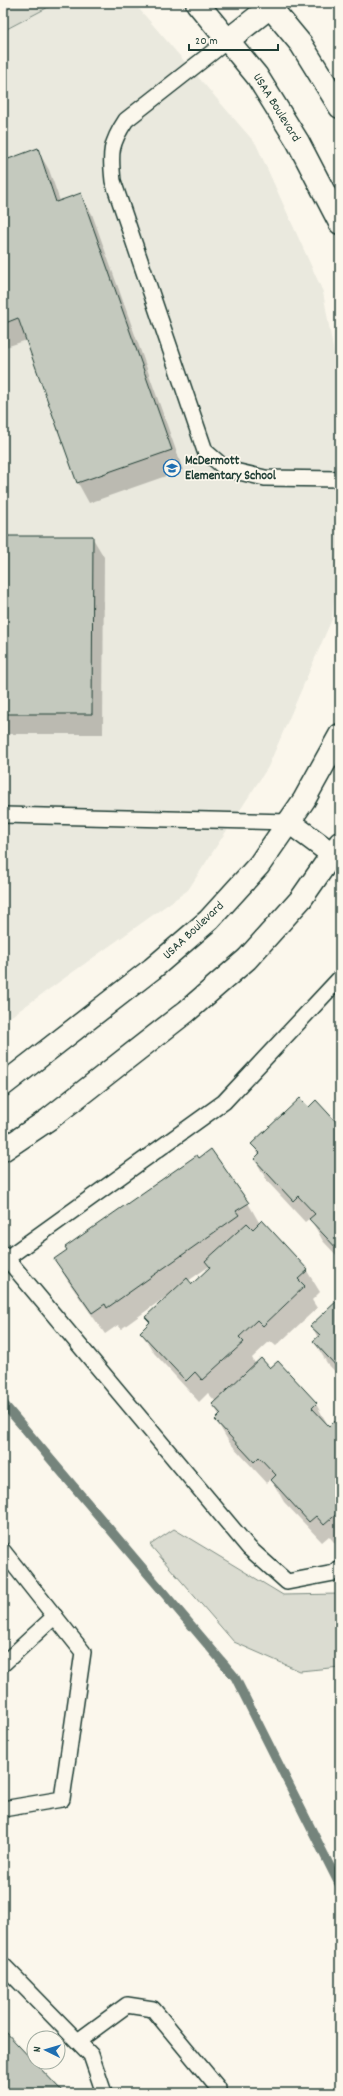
<svg xmlns="http://www.w3.org/2000/svg" width="343" height="2096" viewBox="0 0 343 2096" font-family="Dekko,sans-serif">
<style>
.built{fill:#eae9de}
.green{fill:#dbdcd1;stroke:#7d8c82}
.shadow{fill:#0003;fill-rule:evenodd}
.lines{fill:none;stroke-linecap:round;stroke-linejoin:round}
.stream{stroke:#74847b;stroke-width:9}
.building{fill:#c4c9be;stroke:#1f3d34}
.lane-casing{stroke:#1f3d34;stroke-width:18}
.street-casing{stroke:#1f3d34;stroke-width:25}
.secondary-casing{stroke:#1f3d34;stroke-width:25}
.lane{stroke:#fbf7ec;stroke-width:15}
.street{stroke:#fbf7ec;stroke-width:22}
.secondary{stroke:#fbf7ec;stroke-width:22}
.labels{text-anchor:middle;dominant-baseline:central;stroke-width:3.5;stroke-linejoin:round;paint-order:stroke}
.street-label{font-size:13px;fill:#1f3d34;stroke:#fbf7ec}
.poi-label{font-size:13px;font-weight:bold;fill:#1f3d34;stroke:#fbf7ec;text-anchor:start}
</style>
<rect width="100%" height="100%" fill="#fbf7ec"/>
<filter id="ink" filterUnits="userSpaceOnUse"><feTurbulence type="fractalNoise" baseFrequency=".025" numOctaves="2"/><feDisplacementMap in="SourceGraphic" scale="8" xChannelSelector="R" yChannelSelector="G"/><feConvolveMatrix kernelMatrix="1 2 1 2 8 2 1 2 1" color-interpolation-filters="sRGB"/></filter>
<g filter="url(#ink)">
<polygon class="built" points="56,3 134,3 256,144 323,292 340,388 340,547 332,619 268,767 188,890 3,1022 3,31"/>
<g class="green">
<polygon points="3,3 56,3 3,31"/>
<polygon points="174,1529 283,1595 340,1594 340,1667 300,1671 234,1642 150,1545"/>
</g>
<g class="shadow">
<polygon points="37,149 49,170 60,201 80,194 92,214 183,470 89,503 78,483 27,340 3,348 3,162"/>
<polygon points="3,537 92,537 104,557 103,734 3,734"/>
<polygon points="309,1109 340,1127 340,1259 323,1241 310,1218 305,1222 267,1181 255,1159 259,1155 252,1144"/>
<path d="M248 1203 260 1224 307 1271 320 1292 312 1300 317 1308 276 1346 270 1341 252 1358 256 1365 270 1369 316 1404 329 1427 340 1429V1544L337 1546 329 1536 322 1542 284 1502 271 1479 267 1483 229 1442 216 1420 220 1416 213 1405 216 1402 208 1393 199 1402 154 1353 141 1332 150 1324 146 1317 164 1298 121 1329 118 1325 105 1334 68 1281 55 1260ZM211 1265 192 1285 188 1281Z"/>
<polygon points="340,1299 340,1377 327,1363 314,1341 318,1338 312,1326"/>
</g>
<g class="lines">
<polyline class="stream" points="3,1403 235,1677 340,1886"/>
</g>
<g class="building">
<polygon points="38,148 56,202 81,193 172,450 77,483 18,318 3,324 3,161"/>
<polygon points="3,536 93,536 92,714 3,714"/>
<polygon points="300,1098 309,1107 316,1100 340,1126 340,1252 309,1219 315,1214 298,1196 293,1201 254,1159 260,1153 251,1144"/>
<polygon points="211,1149 249,1203 236,1211 239,1215 107,1308 105,1304 92,1313 54,1259 67,1250 65,1247 197,1155 199,1158"/>
<polygon points="262,1220 308,1270 298,1279 305,1286 263,1326 257,1320 239,1337 244,1342 202,1380 195,1372 186,1381 140,1332 150,1322 145,1317 187,1278 192,1284 210,1267 205,1261 247,1223 253,1229"/>
<polygon points="340,1298 340,1370 313,1341 320,1335 310,1326"/>
<polygon points="261,1358 270,1368 278,1361 317,1403 312,1408 329,1426 334,1421 340,1428 340,1511 324,1525 316,1516 309,1522 271,1480 276,1475 259,1457 254,1462 215,1420 221,1414 212,1404"/>
<polygon points="3,2029 34,2062 64,2093 3,2093"/>
</g>
<g class="lines">
<defs>
<g id="lane">
<path d="M228 40 126 120C110 144 110 153 113 181L205 451 226 469 265 478 340 479"/>
<polyline points="3,815 289,822"/>
<polyline points="3,1254 249,1548 287,1582 334,1573 340,1568"/>
<polyline points="7,1258 224,1102 340,978"/>
<polyline points="3,1551 83,1652 62,1799 3,1809"/>
<polyline points="3,1664 55,1616"/>
<polyline points="3,1965 91,2055 104,2093"/>
<polyline points="78,2041 127,2005 153,2009 218,2088"/>
</g>
<g id="street">
<polyline points="228,40 270,7"/>
<polyline points="289,822 332,854"/>
</g>
<g id="secondary">
<polyline points="197,3 257,76 298,142 340,223"/>
<polyline points="267,3 301,44 340,107"/>
<polyline points="3,1085 152,969 209,920 259,865 304,800 340,735"/>
<polyline points="3,1150 49,1119 187,1011 247,959 301,899 340,843"/>
</g>
</defs>
<use href="#lane" class="lane-casing"/>
<use href="#street" class="street-casing"/>
<use href="#secondary" class="secondary-casing"/>
<use href="#lane" class="lane"/>
<use href="#street" class="street"/>
<use href="#secondary" class="secondary"/>
</g>
</g>
<defs>
<symbol id="school-ring" viewBox="-11 -11 22 22"><circle r="9.5" fill="#fbf7ec" stroke="#1f6fb2" stroke-width="1.5"/><path d="M0-5L7-2L0 1L-7-2ZM-4 1L0 2.5L4 1V4Q0 6-4 4Z" fill="#1f6fb2"/></symbol>
</defs>
<g fill-rule="evenodd">
<use href="#school-ring" x="162" y="458" width="20" height="20"/>
</g>
<g class="labels">
<g class="street-label">
<text transform="translate(276 108) rotate(58)">USAA Boulevard</text>
<text transform="translate(194 931) rotate(-43)">USAA Boulevard</text>
</g>
<g class="poi-label">
<text x="185" y="461">McDermott<tspan x="185" dy="15">Elementary School</tspan></text>
</g>
</g>
<rect width="343" height="2096" fill="none" stroke="#fbf7ec" stroke-width="16"/>
<rect x="8" y="8" width="327" height="2080" fill="none" stroke="#1f3d34" stroke-width="1.5" filter="url(#ink)"/>
<g transform="translate(46 2050) rotate(275)"><circle r="19" fill="#fbf7ec" stroke="#a3ada2"/>
<path d="M0-3L7 15L0 10L-7 15Z" fill="#1f6fb2"/>
<text y="-6" font-size="11" font-weight="bold" text-anchor="middle" fill="#1f3d34">N</text>
</g>
<path d="M189 44v6h89v-6" fill="none" stroke="#1f3d34" stroke-width="2"/>
<text x="195" y="44" font-size="12" fill="#1f3d34" stroke="#fbf7ec" stroke-width="3" paint-order="stroke">20 m</text>
</svg>
